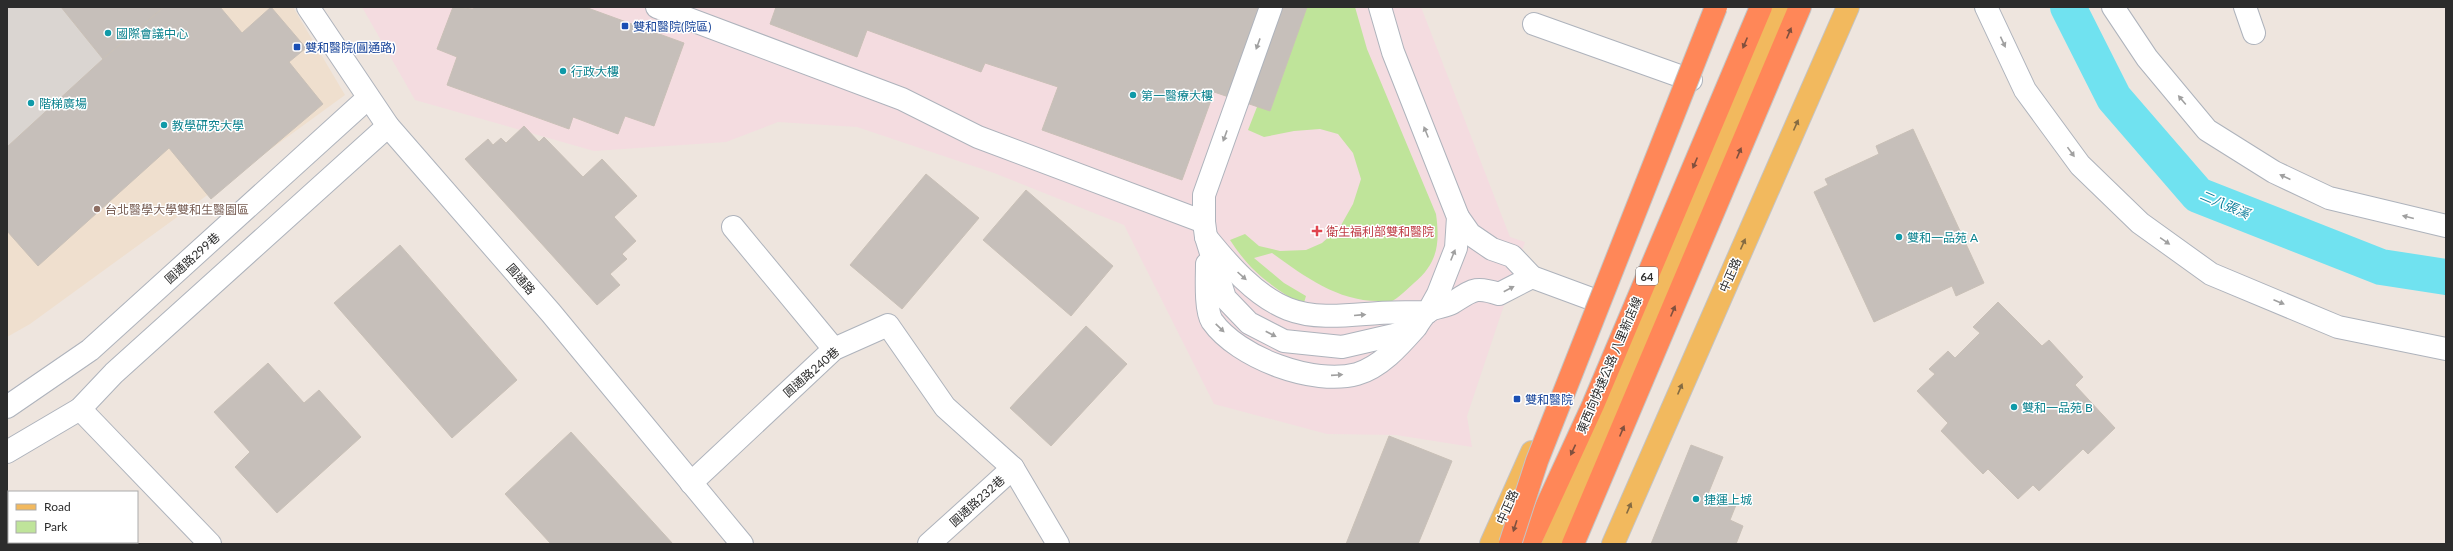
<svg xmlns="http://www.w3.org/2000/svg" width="2453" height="551" viewBox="0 0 2453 551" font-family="Lato,'Noto Sans TC',sans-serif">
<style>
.education{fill:#efdfce}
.medical{fill:#f4dce0}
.green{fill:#bfe49a}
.plaza{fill:#dad5d1}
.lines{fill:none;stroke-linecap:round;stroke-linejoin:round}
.canal{stroke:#70e2f0;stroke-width:36}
.building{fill:#c6bfba;stroke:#c9c0b7}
.minor-casing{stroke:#aeb3bc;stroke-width:24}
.major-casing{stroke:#c4c4c4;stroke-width:24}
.highway-casing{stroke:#c4c4c4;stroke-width:24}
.minor{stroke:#fff;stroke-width:22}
.major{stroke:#f2b95e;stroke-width:22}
.highway{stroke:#ff8758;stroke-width:22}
.highway-bridge-casing{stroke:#c4c4c4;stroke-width:24;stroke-linecap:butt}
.highway-bridge{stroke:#ff8758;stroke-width:22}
.oneway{fill:#80503e}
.oneway2{fill:#a0a0a0}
.oneway3{fill:#856b42}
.transit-dot{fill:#1a4fb4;stroke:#fff;stroke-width:1.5}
.culture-dot{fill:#0f9aa8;stroke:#fff;stroke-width:1.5}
.education-dot{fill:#8d6e63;stroke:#fff;stroke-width:1.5}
.health-dot{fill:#e0444e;stroke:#fff;stroke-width:1.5}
.labels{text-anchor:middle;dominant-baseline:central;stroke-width:3;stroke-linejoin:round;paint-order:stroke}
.shield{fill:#fff;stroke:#6b6b6b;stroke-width:1}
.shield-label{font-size:11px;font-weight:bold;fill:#2c2c2c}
.transit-label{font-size:12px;fill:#164399;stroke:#fff;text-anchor:start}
.culture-label{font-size:12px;fill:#0d838f;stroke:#fff;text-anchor:start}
.education-label{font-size:12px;fill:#785e54;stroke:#fff;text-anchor:start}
.health-label{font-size:12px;fill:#be3a42;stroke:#fff;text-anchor:start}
.street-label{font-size:12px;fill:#2c2c2c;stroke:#fff}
.water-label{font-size:13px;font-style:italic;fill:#0c7d99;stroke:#fff}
</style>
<rect width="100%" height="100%" fill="#eee5de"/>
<polygon class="education" points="7,7 293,7 345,95 30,324 7,337"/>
<polygon class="medical" points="362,7 1421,7 1510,237 1525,242 1467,416 1472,447 1396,435 1327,434 1214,404 1124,225 994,173 857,127 778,122 726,142 594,151 415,100"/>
<path class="green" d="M1296 7H1355L1367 49 1436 214C1440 243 1438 263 1414 283 1408 288 1398 299 1390 302 1387 302 1382 301 1378 301 1337 301 1304 276 1272 253L1254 258 1284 283 1306 296 1303 306C1271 285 1252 274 1230 240L1245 234 1259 246 1280 251 1306 250 1322 243 1340 227 1353 204 1361 179 1353 153 1338 134 1320 129 1294 131 1264 137 1248 130Z"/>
<polygon class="plaza" points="7,7 61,7 103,59 7,147"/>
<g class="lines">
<polyline class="canal" points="2068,7 2114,98 2198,195 2381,267 2446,277"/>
</g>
<g class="building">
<polygon points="61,7 164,7 103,59"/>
<polygon points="164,7 220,7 242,33 271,7 306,48 289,62 323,104 211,199 169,148 38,266 7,231 7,147 103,59"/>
<polygon points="453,7 473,9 474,7 585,7 684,43 654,126 625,116 618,134 573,117 569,129 447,85 457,57 437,49"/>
<polygon points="776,7 1307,7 1270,111 1214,92 1182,180 1042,130 1058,87 985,63 981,72 867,30 857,57 770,24"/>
<polygon points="524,126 539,142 544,137 583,177 602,159 637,196 614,217 636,241 622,254 627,259 610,274 620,285 597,305 465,159 488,139 493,145 501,138 506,143"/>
<polygon points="1913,129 1984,283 1956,296 1952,286 1874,322 1814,192 1828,185 1825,179 1879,154 1876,146"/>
<polygon points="926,174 979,218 902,309 850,265"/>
<polygon points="1026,190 1113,266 1071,316 983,240"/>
<polygon points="400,245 517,380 452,438 334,303"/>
<polygon points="1998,302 2042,346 2049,340 2083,377 2075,385 2115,428 2088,454 2083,449 2039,491 2033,485 2018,499 1988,469 1983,474 1941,431 1948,423 1917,391 1935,374 1929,369 1948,351 1955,358 1980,333 1973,327"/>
<polygon points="1086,326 1127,364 1051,446 1010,408"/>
<polygon points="268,363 304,403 319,390 361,437 277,513 235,467 250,452 214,412"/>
<polygon points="571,432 673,544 551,544 505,494"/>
<polygon points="1389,436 1452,461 1418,544 1346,544"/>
<polygon points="1691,445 1723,457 1708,494 1736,505 1730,520 1743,526 1736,544 1651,544"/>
<polygon points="40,542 137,542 139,544 39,544"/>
</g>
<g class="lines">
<defs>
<g id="minor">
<polyline points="308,7 388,126 551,313 742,544"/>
<polyline points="657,7 902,99 978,137 1204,222"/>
<polyline points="1271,7 1204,195 1204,222 1206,237 1225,298 1249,323 1284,341 1342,347 1394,335 1415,327"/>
<polyline points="1986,7 2025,90 2080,165 2140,223 2211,274 2338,327 2446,349"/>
<polyline points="2113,7 2147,58 2207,130 2274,172 2329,198 2446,226"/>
<polyline points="2245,7 2254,33"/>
<polyline points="1534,24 1691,80"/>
<polyline points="1458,217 1470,234 1492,249 1512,256 1532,277 1597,301"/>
<polyline points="733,227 834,349"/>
<path d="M1206 237C1228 264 1255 296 1288 309 1316 320 1349 315 1379 313 1395 312 1411 312 1428 312L1438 294 1456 248 1458 217 1393 52 1380 7"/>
<path d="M1207 264C1207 277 1205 310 1212 321 1238 358 1314 386 1357 374 1381 367 1400 345 1416 327 1419 322 1423 316 1427 312 1433 307 1445 307 1452 303 1473 290 1475 286 1499 294L1532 277"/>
<polyline points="7,407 90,350 368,98"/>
<polyline points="80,409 210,544"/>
<polyline points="7,452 80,409 114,373 388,126"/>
<polyline points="691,483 834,349 888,325 945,407 1013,468 1058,544"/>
<polyline points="929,544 1013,468"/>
</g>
<g id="major">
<polyline points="1491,544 1532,452"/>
<polyline points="1553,544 1691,226 1782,7"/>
<polyline points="1613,544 1848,7"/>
</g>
<g id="highway">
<polyline points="1529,544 1593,405 1761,7"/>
<polyline points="1573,544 1800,7"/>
</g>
</defs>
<use href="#minor" class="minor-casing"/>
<use href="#major" class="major-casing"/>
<use href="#highway" class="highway-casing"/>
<use href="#minor" class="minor"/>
<use href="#major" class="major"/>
<use href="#highway" class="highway"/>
<defs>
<polyline id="highway-bridge" points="1510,544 1537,461 1716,7"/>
</defs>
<use href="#highway-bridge" class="highway-bridge-casing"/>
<use href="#highway-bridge" class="highway-bridge"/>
</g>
<defs><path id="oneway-solid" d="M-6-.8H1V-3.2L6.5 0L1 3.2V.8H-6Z"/></defs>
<g class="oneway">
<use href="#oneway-solid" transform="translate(1789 33) rotate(-67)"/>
<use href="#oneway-solid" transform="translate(1745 43) rotate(113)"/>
<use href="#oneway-solid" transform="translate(1739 153) rotate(-67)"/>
<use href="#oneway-solid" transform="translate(1695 163) rotate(113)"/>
<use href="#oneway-solid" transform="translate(1673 311) rotate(-67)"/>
<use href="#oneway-solid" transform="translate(1622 431) rotate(-67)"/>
<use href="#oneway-solid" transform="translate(1573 450) rotate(115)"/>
<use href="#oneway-solid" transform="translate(1515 526) rotate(108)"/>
</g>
<g class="oneway2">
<use href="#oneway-solid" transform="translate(2003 42) rotate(65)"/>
<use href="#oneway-solid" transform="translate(1258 44) rotate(110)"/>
<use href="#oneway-solid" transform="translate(2182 100) rotate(-130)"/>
<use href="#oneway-solid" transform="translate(1426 132) rotate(-112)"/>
<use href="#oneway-solid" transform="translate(1225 136) rotate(110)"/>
<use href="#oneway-solid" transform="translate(2071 152) rotate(54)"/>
<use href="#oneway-solid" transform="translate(2285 177) rotate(-155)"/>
<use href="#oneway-solid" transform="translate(2408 217) rotate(-166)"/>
<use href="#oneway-solid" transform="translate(2165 241) rotate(35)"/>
<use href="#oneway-solid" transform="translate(1453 255) rotate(-68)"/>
<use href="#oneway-solid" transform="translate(1242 276) rotate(42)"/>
<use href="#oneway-solid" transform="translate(1509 289) rotate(-28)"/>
<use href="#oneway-solid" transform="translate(2279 302) rotate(23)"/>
<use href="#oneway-solid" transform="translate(1360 315) rotate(-5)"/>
<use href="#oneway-solid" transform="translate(1220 328) rotate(44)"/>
<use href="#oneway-solid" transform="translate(1271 334) rotate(27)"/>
<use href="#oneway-solid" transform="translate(1337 375) rotate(-4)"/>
</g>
<g class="oneway3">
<use href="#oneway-solid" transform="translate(1796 125) rotate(-66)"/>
<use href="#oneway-solid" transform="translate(1743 244) rotate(-66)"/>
<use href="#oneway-solid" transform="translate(1680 389) rotate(-67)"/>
<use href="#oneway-solid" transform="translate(1629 508) rotate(-67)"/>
</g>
<g class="transit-dot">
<rect x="621" y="22" width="8" height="8" rx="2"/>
<rect x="293" y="43" width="8" height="8" rx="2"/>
<rect x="1513" y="395" width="8" height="8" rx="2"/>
</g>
<g class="culture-dot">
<circle cx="108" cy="33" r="4"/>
<circle cx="563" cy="71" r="4"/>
<circle cx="1133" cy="95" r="4"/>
<circle cx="31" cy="103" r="4"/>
<circle cx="164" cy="125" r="4"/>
<circle cx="1899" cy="237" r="4"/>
<circle cx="2014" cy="407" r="4"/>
<circle cx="1696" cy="499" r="4"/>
</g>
<circle class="education-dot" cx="97" cy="209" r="4"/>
<path class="health-dot" d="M1315 225h4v4h4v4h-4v4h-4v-4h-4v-4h4z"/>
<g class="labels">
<rect class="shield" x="1636" y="267" width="22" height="18" rx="3"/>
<g class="shield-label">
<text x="1647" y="276">64</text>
</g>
<g class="transit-label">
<text x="633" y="26">雙和醫院(院區)</text>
<text x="305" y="47">雙和醫院(圓通路)</text>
<text x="1525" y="399">雙和醫院</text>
</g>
<g class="culture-label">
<text x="116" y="33">國際會議中心</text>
<text x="571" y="71">行政大樓</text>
<text x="1141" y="95">第一醫療大樓</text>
<text x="39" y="103">階梯廣場</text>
<text x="172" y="125">教學研究大學</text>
<text x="1907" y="237">雙和一品苑 A</text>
<text x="2022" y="407">雙和一品苑 B</text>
<text x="1704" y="499">捷運上城</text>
</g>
<g class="education-label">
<text x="105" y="209">台北醫學大學雙和生醫園區</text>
</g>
<g class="health-label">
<text x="1326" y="231">衛生福利部雙和醫院</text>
</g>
<g class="street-label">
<text transform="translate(192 258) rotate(-42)">圓通路299巷</text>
<text transform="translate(1730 275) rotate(-66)">中正路</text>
<text transform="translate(521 279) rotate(49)">圓通路</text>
<text transform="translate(1609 365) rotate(-67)">東西向快速公路 八里新店線</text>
<text transform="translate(811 372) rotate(-41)">圓通路240巷</text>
<text transform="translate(977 501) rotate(-42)">圓通路232巷</text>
<text transform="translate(1507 507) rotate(-66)">中正路</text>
</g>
<g class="water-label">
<text transform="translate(2225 204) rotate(23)">二八張溪</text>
</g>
</g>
<rect width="2453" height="551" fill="none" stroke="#2c2c2c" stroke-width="16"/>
<rect x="8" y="491" width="130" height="52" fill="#ffffff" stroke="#ababab"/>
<rect x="16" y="504" width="20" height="6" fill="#f2b95e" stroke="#ababab"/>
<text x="44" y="511" font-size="12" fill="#2c2c2c">Road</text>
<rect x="16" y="521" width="20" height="12" fill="#bfe49a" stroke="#ababab"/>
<text x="44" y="531" font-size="12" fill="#2c2c2c">Park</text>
</svg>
